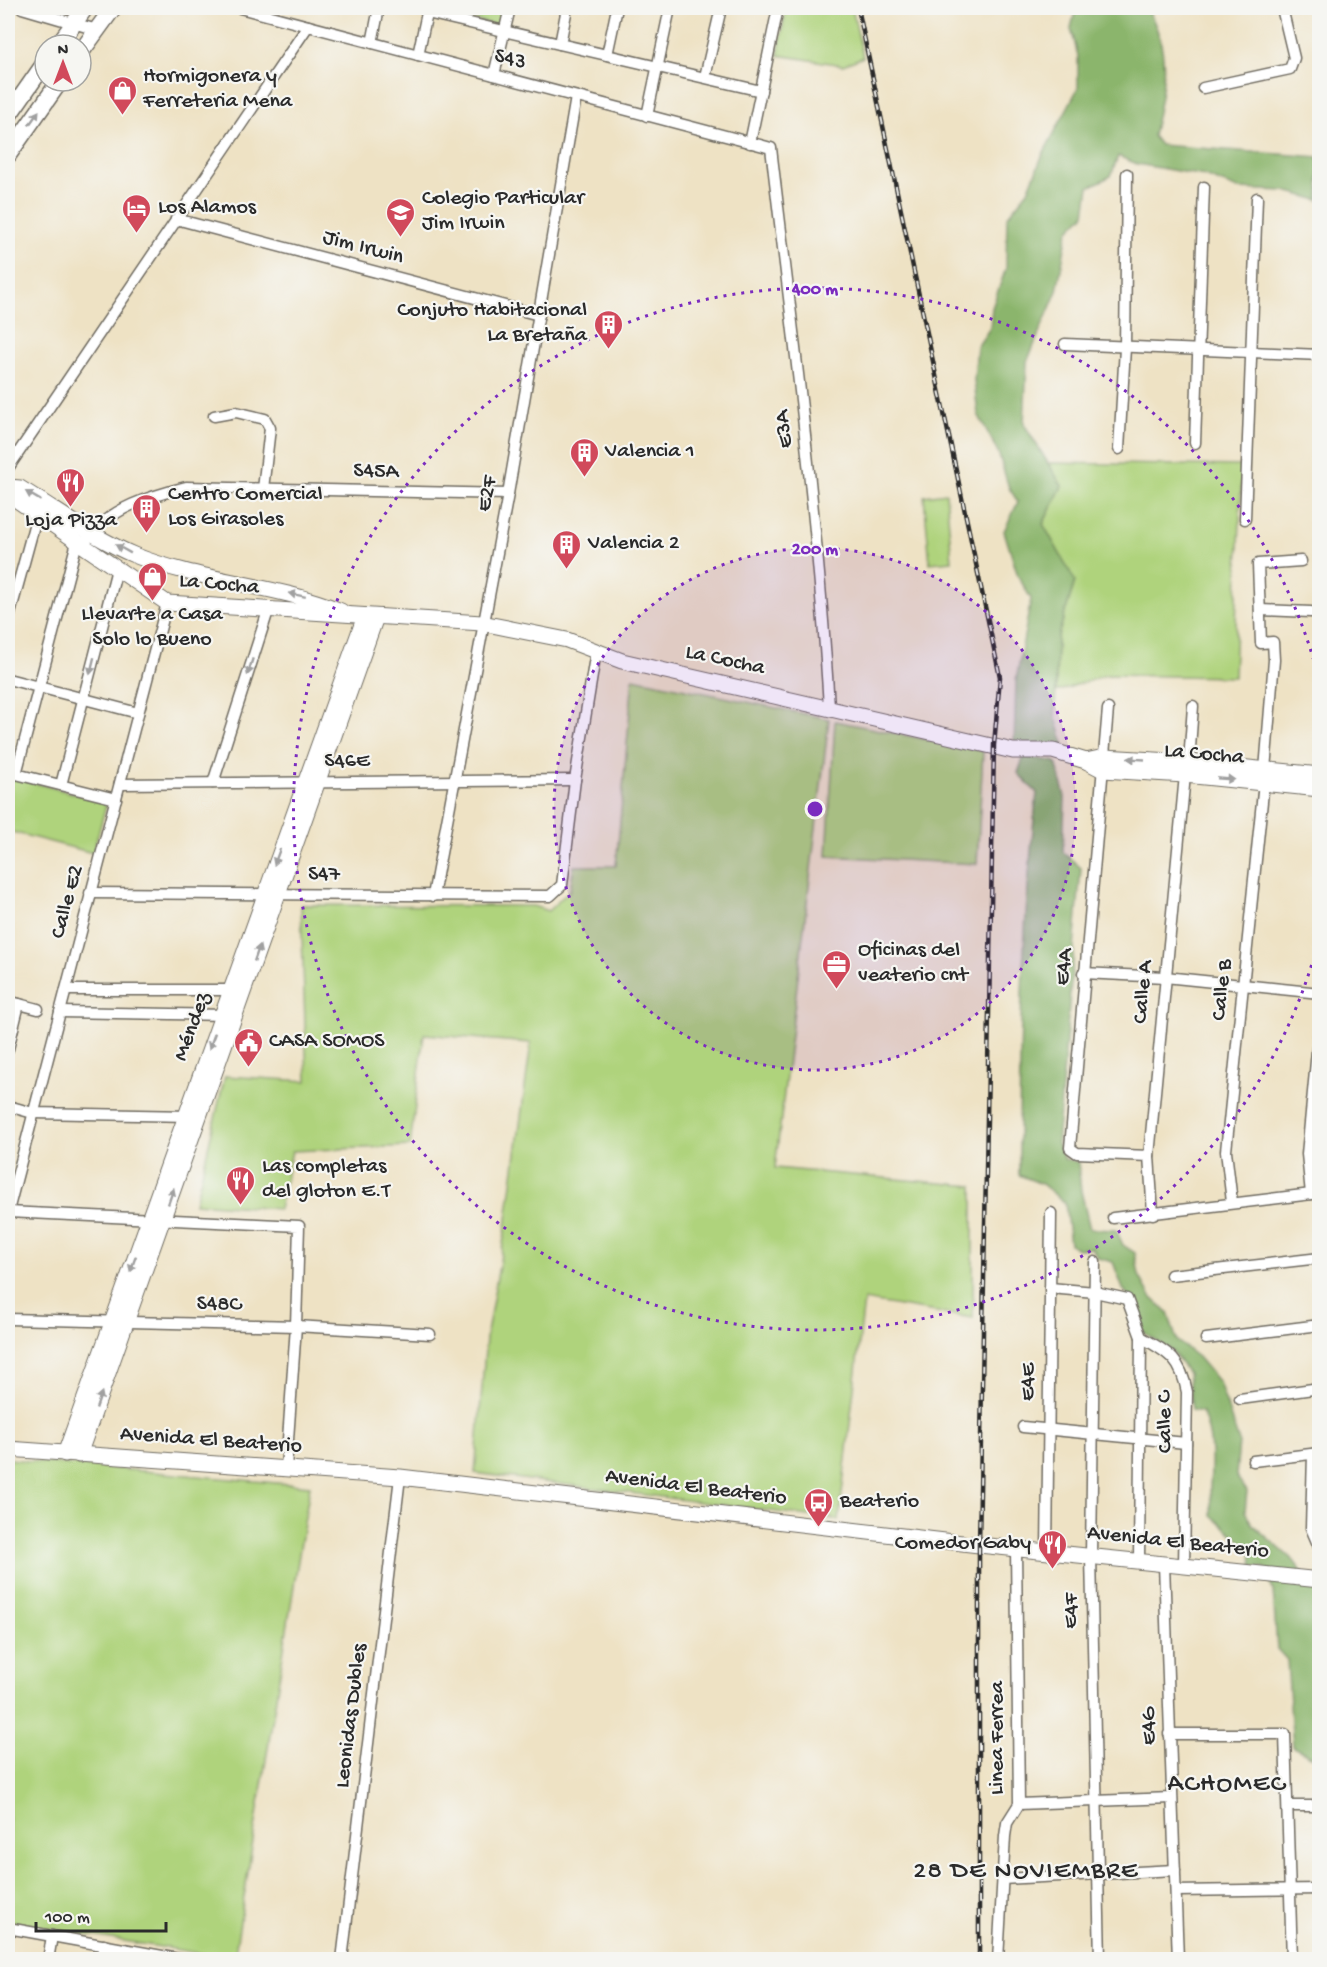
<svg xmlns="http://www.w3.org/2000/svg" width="1327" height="1967" viewBox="0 0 1327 1967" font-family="'Gochi Hand',sans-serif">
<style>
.green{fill:#afd37c;stroke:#6d7f54;stroke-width:1.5}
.forest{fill:#8bb56c;stroke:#5b704c;stroke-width:1.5}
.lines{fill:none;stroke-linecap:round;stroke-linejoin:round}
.street-casing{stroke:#6f6b61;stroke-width:13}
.secondary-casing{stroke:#6f6b61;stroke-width:17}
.primary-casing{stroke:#6f6b61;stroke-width:19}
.street{stroke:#fff;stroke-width:10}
.secondary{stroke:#fff;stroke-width:15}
.primary{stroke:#fff;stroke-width:16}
.rail-casing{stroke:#2b2b2b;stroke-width:4.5}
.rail{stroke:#f6f6f2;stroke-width:2;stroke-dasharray:7;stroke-linecap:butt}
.oneway{fill:#a0a0a0}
.ring{fill:none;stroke:#7b2cbf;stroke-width:3;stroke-dasharray:3 6}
.labels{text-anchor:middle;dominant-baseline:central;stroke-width:4.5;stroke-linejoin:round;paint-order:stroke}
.street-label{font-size:22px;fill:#2b2b2b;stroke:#f6f6f2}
.poi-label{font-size:22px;fill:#2b2b2b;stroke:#f6f6f2;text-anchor:start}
.quarter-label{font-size:26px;letter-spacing:1.5px;fill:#2b2b2b;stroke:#f6f6f2}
.centre{fill:#7b2cbf;stroke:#f6f6f2;stroke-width:3}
.ring-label{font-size:18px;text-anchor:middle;font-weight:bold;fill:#7b2cbf;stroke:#f6f6f2;stroke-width:4.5;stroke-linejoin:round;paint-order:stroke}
</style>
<rect width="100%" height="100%" fill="#f6f6f2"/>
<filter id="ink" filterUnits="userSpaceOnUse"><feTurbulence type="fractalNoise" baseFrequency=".0167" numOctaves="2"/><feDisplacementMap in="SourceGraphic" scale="12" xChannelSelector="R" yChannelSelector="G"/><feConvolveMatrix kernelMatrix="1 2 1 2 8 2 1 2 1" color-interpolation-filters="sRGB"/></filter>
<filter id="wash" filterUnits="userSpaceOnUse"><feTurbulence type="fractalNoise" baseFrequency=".008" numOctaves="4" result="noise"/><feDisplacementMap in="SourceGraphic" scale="24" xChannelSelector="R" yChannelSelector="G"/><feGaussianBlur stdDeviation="1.35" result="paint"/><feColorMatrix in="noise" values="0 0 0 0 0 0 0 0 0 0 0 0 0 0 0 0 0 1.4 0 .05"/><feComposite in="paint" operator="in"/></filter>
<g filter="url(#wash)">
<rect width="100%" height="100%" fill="#eee2c4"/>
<g class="green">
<polygon points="428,8 507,8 503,27"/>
<polygon points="786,8 852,8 863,57 843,65 778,55"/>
<polygon points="1048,463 1242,466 1234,677 1106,675 1056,692 1057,639 1075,581 1043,524 1062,486"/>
<polygon points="946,493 952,561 930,563 924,496"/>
<polygon points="633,678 829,719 775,1168 973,1186 973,1318 864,1300 839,1520 475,1473 486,1338 506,1227 531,1043 424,1034 410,1146 292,1151 279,1209 195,1203 225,1076 307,1081 301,905 533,906 548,911 570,890 574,866 616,866"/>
<polygon points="835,721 983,751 977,864 827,856"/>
<polygon points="8,776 107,802 93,853 8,831"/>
<polygon points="8,1459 310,1486 234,1959 8,1922"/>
<polygon points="1026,1957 1087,1957 1087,1959 1026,1960"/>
</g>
<g class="forest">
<path d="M1076 8H1147C1173 53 1163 88 1153 136L1160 145 1319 157V200L1285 191 1238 189 1205 176 1137 164 1118 156 1111 176 1089 187 1085 214 1068 231 1057 291 1027 362 1024 424 1062 486 1043 524 1075 581 1057 639 1055 715 1065 747 1014 745 1016 680 1031 599 1018 576 1004 531 1018 502 1009 488 998 452 978 414 974 380 977 347 990 328 992 308 1006 268 1007 217 1028 191 1043 154 1078 88V56L1071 28Z"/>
<path d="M1024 756 1056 762 1065 797 1063 852 1081 868 1057 1144 1064 1159 1078 1162 1081 1191 1090 1229 1116 1230 1123 1245 1135 1253 1139 1275 1151 1297 1168 1313 1177 1341 1198 1357 1219 1382 1239 1442 1236 1476 1247 1491 1245 1511 1252 1524 1294 1561 1319 1595V1760L1293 1747 1287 1660 1277 1649 1273 1591 1265 1568 1252 1566 1251 1550 1211 1515C1212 1506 1210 1496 1210 1487 1212 1461 1213 1437 1202 1412L1192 1410 1188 1373 1172 1351 1143 1332 1133 1301 1123 1289 1113 1262 1098 1258 1092 1248 1078 1249 1070 1244 1065 1203 1042 1184 1019 1175C1019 1047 1022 920 1037 793L1018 773Z"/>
</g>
</g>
<g filter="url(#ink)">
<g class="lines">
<defs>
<g id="street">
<polyline points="22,8 97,30"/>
<path d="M240 8 771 148C793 334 818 520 829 707"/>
<polyline points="427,13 761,91"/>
<polyline points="372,43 379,8"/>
<polyline points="560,44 567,8"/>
<polyline points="418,55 428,8"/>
<polyline points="607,55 617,8"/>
<polyline points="494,75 510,8"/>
<polyline points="705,77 721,8"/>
<polyline points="1203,88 1290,69 1294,58 1282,8"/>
<polyline points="647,116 670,8"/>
<polyline points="750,143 778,8"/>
<polyline points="176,219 539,315"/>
<polyline points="1065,344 1320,355"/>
<polyline points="214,416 236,412 265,419 270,428 263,489"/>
<polyline points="1195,443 1204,187"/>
<polyline points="1119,449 1125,348 1127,174"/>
<polyline points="8,468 308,26"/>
<polyline points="1245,519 1257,198"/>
<path d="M88 538C110 508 151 496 186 487L508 494"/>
<polyline points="1260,610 1311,612"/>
<polyline points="8,621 37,515"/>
<polyline points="8,679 138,713"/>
<polyline points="1108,709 1070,1148 1077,1153 1149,1156"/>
<polyline points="1189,762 1193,706"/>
<polyline points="1265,770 1274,660 1273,642 1261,643 1258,564 1301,561"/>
<polyline points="8,772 116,799"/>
<polyline points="16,774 77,542"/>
<polyline points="213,783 268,611"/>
<polyline points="120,784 575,780"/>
<polyline points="61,785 117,569"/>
<polyline points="90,893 550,896 562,885 575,780 596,651"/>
<polyline points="433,896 508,494 576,97"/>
<polyline points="1083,973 1165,977 1320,993"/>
<polyline points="66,990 236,990"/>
<polyline points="8,1001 38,1009"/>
<polyline points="60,1012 227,1015"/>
<polyline points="8,1049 19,1004"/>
<polyline points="8,1106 33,1113 190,1116"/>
<polyline points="1311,1194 1307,1154 1320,1020"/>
<polyline points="1232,1202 1226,1151 1264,782"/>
<polyline points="8,1211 167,603"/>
<polyline points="8,1212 299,1226 296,1326 286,1468"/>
<polyline points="1153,1214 1149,1156 1185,775"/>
<polyline points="1113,1218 1320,1193"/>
<polyline points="1095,1262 1091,1556 1100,1960"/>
<polyline points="1171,1275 1320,1258"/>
<path d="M1050 1288 1095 1292 1127 1299 1141 1337C1169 1353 1181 1359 1187 1392L1184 1566"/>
<polyline points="8,1319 296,1326 430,1334"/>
<polyline points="1206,1339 1320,1325"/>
<polyline points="1240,1399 1320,1388"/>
<polyline points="1023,1427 1186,1443"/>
<polyline points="1313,1454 1311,1528 1320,1549"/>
<polyline points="1253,1461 1319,1453"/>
<polyline points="1047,1552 1051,1213"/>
<polyline points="1139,1561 1141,1337"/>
<polyline points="1164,1564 1178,1960"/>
<polyline points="1169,1734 1285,1734 1292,1960"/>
<polyline points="1019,1804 1171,1798"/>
<polyline points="1288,1806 1320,1806"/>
<polyline points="1002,1879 1175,1870"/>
<polyline points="1176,1891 1320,1889"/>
<polyline points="8,1928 184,1960"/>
<polyline points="48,1960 52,1936"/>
<polyline points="101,1960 104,1945"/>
<polyline points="342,1960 400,1477"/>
<polyline points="998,1960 1005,1836 1007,1823 1019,1804 1016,1549"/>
</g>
<g id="secondary">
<path d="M8 487 20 488C57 510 95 539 134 555 201 582 275 584 341 611"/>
<polyline points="8,494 167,603 482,623 567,640 622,661 1013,751 1053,751 1086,761 1103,770 1185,775 1320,789"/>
<polyline points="1086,761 1104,757 1189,762 1320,775"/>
<polyline points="8,1449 400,1477 979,1545 1320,1580"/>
<polyline points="65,1454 365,616"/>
<polyline points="79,1455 376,617"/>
</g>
<g id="primary">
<polyline points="58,45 85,8"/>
<polyline points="81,52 113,8"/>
<polyline points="8,116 45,63"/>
<polyline points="8,155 60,81"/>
</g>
</defs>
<use href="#street" class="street-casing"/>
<use href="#secondary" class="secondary-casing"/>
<use href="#primary" class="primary-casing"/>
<use href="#street" class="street"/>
<use href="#secondary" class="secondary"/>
<use href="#primary" class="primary"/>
<defs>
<polyline id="rail" points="858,8 1000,677 994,745 979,1545 979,1960"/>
</defs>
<use href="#rail" class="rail-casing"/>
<use href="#rail" class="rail"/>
</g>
<defs><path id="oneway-solid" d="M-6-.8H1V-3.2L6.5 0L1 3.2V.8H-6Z" transform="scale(1.5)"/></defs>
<g class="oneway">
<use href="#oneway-solid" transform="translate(34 118) rotate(-55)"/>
<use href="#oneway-solid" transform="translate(33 496) rotate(-149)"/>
<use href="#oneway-solid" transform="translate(123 549) rotate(-151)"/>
<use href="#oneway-solid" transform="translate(297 595) rotate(-168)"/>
<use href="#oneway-solid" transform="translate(92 666) rotate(104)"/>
<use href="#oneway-solid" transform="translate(250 667) rotate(108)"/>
<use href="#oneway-solid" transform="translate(1136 759) rotate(-177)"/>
<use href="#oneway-solid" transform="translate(1226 779) rotate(5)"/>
<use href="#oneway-solid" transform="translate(277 857) rotate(110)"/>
<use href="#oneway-solid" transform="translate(257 953) rotate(-71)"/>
<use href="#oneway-solid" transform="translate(212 1041) rotate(110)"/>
<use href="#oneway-solid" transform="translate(171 1196) rotate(-71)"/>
<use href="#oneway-solid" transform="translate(133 1264) rotate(110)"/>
<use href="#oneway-solid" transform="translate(99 1400) rotate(-71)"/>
</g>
</g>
<circle cx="815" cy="809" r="261" fill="#7b2cbf" fill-opacity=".12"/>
<g class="ring">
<circle cx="815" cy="809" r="261"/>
<path d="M1319 939A521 521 0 1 1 1319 679"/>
</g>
<defs>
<symbol id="shop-pin" viewBox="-11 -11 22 30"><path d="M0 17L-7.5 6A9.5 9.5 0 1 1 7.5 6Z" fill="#d1495b" stroke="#f6f6f2"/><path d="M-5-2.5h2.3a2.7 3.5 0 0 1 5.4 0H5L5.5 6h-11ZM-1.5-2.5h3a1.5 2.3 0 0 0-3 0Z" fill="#fff"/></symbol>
<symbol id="hotel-pin" viewBox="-11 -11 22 30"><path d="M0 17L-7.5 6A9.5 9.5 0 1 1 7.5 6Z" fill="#d1495b" stroke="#f6f6f2"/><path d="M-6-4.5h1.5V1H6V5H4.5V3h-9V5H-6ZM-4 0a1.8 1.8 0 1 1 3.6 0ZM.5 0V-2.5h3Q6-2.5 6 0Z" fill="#fff"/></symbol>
<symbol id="school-pin" viewBox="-11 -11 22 30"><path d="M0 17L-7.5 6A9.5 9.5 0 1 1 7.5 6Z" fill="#d1495b" stroke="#f6f6f2"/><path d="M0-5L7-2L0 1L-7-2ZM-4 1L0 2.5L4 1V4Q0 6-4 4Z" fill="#fff"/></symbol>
<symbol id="building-pin" viewBox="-11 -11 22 30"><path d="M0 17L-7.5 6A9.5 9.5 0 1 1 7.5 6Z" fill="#d1495b" stroke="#f6f6f2"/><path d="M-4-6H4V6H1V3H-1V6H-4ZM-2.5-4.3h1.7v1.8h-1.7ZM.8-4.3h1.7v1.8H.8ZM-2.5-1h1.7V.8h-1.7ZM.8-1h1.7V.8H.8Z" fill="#fff"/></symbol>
<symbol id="restaurant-pin" viewBox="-11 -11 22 30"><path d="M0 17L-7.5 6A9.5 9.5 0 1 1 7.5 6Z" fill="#d1495b" stroke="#f6f6f2"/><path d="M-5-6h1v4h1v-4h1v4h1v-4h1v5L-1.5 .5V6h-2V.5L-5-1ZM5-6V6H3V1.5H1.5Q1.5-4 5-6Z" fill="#fff"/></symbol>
<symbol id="office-pin" viewBox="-11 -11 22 30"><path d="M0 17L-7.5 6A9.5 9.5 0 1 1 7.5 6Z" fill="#d1495b" stroke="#f6f6f2"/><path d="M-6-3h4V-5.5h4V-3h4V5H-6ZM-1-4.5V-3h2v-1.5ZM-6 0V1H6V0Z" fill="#fff"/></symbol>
<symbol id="civic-pin" viewBox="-11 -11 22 30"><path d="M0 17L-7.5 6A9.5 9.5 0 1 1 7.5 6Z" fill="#d1495b" stroke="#f6f6f2"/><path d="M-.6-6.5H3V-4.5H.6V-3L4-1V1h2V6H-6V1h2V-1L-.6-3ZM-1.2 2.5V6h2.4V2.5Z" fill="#fff"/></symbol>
<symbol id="bus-pin" viewBox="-11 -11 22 30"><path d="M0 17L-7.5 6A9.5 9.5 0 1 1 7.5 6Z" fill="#d1495b" stroke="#f6f6f2"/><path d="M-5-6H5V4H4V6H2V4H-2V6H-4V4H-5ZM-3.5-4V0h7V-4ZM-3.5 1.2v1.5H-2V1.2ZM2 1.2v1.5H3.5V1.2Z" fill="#fff"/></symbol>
</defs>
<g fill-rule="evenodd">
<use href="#shop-pin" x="106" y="74" width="33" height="45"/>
<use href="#hotel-pin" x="120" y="192" width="33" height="45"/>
<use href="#school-pin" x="384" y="196" width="33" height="45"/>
<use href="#building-pin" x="592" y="308" width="33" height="45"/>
<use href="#building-pin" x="568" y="436" width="33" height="45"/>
<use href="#restaurant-pin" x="54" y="466" width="33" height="45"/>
<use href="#building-pin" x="130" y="492" width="33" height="45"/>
<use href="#building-pin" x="550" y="528" width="33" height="45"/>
<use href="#shop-pin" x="136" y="560" width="33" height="45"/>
<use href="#office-pin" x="820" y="948" width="33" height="45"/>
<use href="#civic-pin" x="232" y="1026" width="33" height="45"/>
<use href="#restaurant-pin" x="224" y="1164" width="33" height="45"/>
<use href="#bus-pin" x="802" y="1486" width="33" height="45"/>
<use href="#restaurant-pin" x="1036" y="1528" width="33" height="45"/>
</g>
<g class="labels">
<g class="street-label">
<text transform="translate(510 60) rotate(15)">S43</text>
<text transform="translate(363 248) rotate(15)">Jim Irwin</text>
<text transform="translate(785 429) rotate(-97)">E3A</text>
<text transform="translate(376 472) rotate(1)">S45A</text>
<text transform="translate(488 494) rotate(-79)">E2F</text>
<text transform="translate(219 585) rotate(5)">La Cocha</text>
<text transform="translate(725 661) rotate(12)">La Cocha</text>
<text transform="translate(1204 755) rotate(5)">La Cocha</text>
<text x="347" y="762">S46E</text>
<text transform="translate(324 875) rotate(1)">S47</text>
<text transform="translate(68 902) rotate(-75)">Calle E2</text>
<text transform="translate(1065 967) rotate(-85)">E4A</text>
<text transform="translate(1223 990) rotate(-84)">Calle B</text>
<text transform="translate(1144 992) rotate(-85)">Calle A</text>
<text transform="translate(193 1027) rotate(-70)">Méndez</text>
<text transform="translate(219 1305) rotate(2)">S48C</text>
<text transform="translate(1029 1382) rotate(-89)">E4E</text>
<text transform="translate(1166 1422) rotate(-91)">Calle C</text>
<text transform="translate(211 1441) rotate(4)">Avenida El Beaterio</text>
<text transform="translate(696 1488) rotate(7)">Avenida El Beaterio</text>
<text transform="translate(1178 1543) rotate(6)">Avenida El Beaterio</text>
<text transform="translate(1072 1611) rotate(-90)">E4F</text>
<text transform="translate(352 1716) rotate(-83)">Leonidas Dubles</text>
<text transform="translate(1150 1726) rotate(-91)">E4G</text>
<text transform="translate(998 1738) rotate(-90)">Linea Ferrea</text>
</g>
<g class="poi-label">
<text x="143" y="77">Hormigonera y<tspan x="143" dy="25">Ferreteria Mena</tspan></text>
<text x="422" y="199">Colegio Particular<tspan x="422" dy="25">Jim Irwin</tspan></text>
<text x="158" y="208">Los Alamos</text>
<text x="587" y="311" text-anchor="end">Conjuto Habitacional<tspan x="587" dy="25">La Bretaña</tspan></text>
<text x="605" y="452">Valencia 1</text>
<text x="168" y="495">Centro Comercial<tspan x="168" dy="25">Los Girasoles</tspan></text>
<text x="71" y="521" text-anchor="middle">Loja Pizza</text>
<text x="588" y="544">Valencia 2</text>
<text x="152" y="615" text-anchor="middle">Llevarte a Casa<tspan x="152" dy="25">Solo lo Bueno</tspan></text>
<text x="858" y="951">Oficinas del<tspan x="858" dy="25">veaterio cnt</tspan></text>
<text x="269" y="1042">CASA SOMOS</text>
<text x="262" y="1167">Las completas<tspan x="262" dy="25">del gloton E.T</tspan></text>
<text x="840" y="1502">Beaterio</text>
<text x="1031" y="1544" text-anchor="end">Comedor Gaby</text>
</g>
<g class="quarter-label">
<text x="1227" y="1785">ACHOMEC</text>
<text x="1026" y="1872">28 DE NOVIEMBRE</text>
</g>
</g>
<circle cx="815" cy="809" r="9" class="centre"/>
<g class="ring-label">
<text x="815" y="294">400 m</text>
<text x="815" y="554">200 m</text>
</g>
<rect width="1327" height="1967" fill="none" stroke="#f6f6f2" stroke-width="30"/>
<g transform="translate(63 63)"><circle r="28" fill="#f6f6f2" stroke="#a5a5a2" stroke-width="1.5"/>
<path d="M0-4.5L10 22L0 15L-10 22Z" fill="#d1495b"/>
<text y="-9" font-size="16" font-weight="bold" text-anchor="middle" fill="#2b2b2b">N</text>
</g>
<path d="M36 1922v9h130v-9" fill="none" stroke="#2b2b2b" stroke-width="3"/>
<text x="45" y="1922" font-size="18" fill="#2b2b2b" stroke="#f6f6f2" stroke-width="4.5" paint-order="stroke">100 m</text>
</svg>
